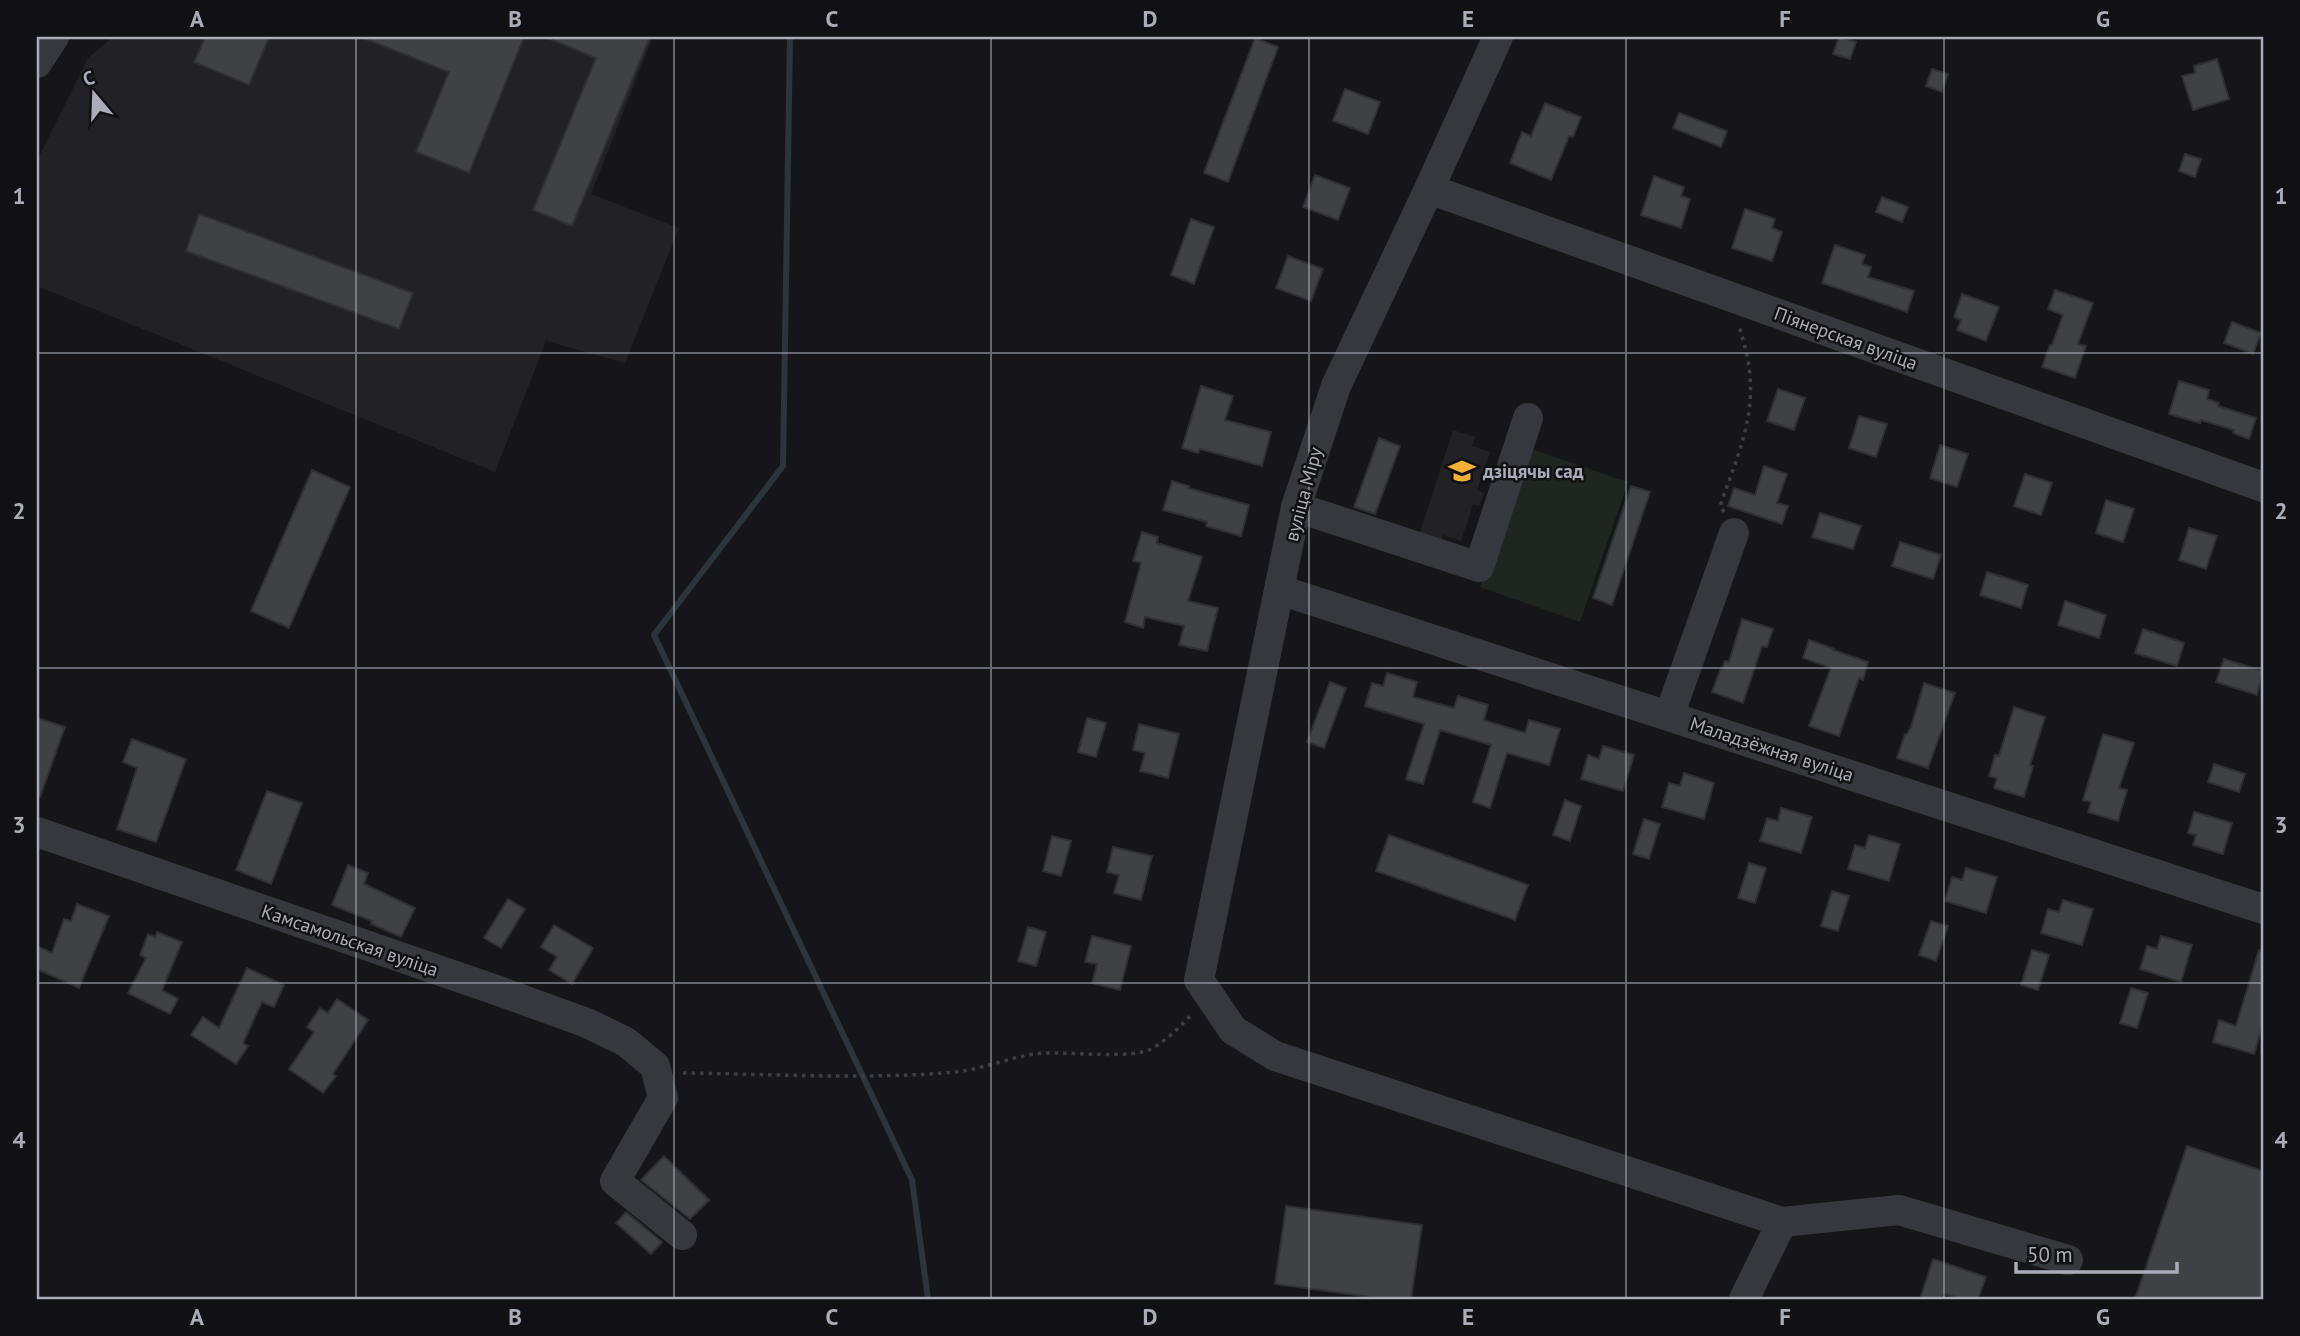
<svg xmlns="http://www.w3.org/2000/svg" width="2300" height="1336" viewBox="0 0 2300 1336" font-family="'PT Sans',sans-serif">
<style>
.built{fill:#222225}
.green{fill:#1e261f}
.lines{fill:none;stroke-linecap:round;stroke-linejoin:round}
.stream{stroke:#2c353c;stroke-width:6}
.building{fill:#404145;stroke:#303034;stroke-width:2}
.path{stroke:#3d3f44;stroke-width:3.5;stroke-dasharray:3.5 5;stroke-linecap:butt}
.minor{stroke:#37383d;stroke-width:30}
.grid{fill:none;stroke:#a8adb8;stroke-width:2;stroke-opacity:0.55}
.labels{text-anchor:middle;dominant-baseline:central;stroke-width:5;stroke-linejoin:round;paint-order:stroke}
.street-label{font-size:19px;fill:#a8adb8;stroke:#111113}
.poi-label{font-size:19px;font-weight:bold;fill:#a8adb8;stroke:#111113;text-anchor:start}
.neatline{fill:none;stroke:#a8adb8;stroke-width:2.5}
.grid-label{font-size:23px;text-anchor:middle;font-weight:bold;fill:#a8adb8}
</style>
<rect width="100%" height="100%" fill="#161618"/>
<g class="built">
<polygon points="113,37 653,37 591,194 679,228 625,363 546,341 495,472 37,286 37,161 88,58"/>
<polygon points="1453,430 1475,437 1472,446 1490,452 1477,490 1484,493 1479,506 1473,504 1461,541 1443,535 1439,546 1418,539"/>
</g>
<polygon class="green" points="1528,448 1628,482 1580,622 1480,587"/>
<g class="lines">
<polyline class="stream" points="790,37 783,466 654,635 912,1180 928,1299"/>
</g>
<g class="building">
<polygon points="205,37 269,37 249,85 194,62"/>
<polygon points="524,37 469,173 416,152 449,72 363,38"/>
<polygon points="545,37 650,37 572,226 533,210 596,58"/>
<polygon points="1839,37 1856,42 1850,59 1833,54"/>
<polygon points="1255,38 1278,47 1228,182 1204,173"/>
<polygon points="2217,59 2229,99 2193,110 2182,76 2195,73 2194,66"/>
<polygon points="1932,69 1948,74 1942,92 1926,86"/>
<polygon points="1345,89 1380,102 1368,134 1333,121"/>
<polygon points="1545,103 1581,117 1573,137 1569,136 1551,180 1510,163 1522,132 1531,136"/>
<polygon points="1679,113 1727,131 1721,147 1673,128"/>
<polygon points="2185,154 2201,159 2195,177 2179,171"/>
<polygon points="1315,175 1350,188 1338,220 1303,207"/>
<polygon points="1654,176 1684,187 1681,196 1690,199 1681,228 1641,215"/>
<polygon points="1882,197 1908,207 1902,222 1876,212"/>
<polygon points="1745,209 1775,219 1772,228 1782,232 1772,261 1732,248"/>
<polygon points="199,214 413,293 399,329 186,251"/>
<polygon points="1191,219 1214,227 1194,284 1171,275"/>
<polygon points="1835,245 1865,255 1862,264 1871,267 1868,277 1914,291 1907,312 1822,283"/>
<polygon points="1288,256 1323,269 1311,301 1276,288"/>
<polygon points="2055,290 2093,303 2078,344 2086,346 2075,378 2042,367 2050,345 2052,345 2063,315 2048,309"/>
<polygon points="1962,294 1999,307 1986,341 1957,330 1961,320 1954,317"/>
<polygon points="2232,322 2261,333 2253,354 2224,343"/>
<polygon points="2179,381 2209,390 2207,399 2219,403 2218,406 2256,418 2249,439 2233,433 2234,430 2201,420 2200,423 2169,414"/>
<polygon points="1201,386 1233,396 1225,420 1271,432 1262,466 1200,449 1198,453 1182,448"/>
<polygon points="1778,389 1805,398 1794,430 1767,421"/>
<polygon points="1859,416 1887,424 1876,457 1849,448"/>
<polygon points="1379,438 1400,446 1375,514 1354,507"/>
<polygon points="1940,445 1968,454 1957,487 1930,478"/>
<polygon points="1764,466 1787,474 1777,503 1788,506 1782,524 1728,506 1734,488 1755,495"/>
<polygon points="312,470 350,487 289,628 251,611"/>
<polygon points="2025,474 2052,483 2041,515 2014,506"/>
<polygon points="1172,481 1189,486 1188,488 1249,505 1241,536 1206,526 1207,522 1163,510"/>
<polygon points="1631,486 1650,492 1612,605 1593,598"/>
<polygon points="2106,500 2134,509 2123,542 2096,533"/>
<polygon points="1820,513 1861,526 1853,549 1812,537"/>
<polygon points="2189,528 2217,536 2206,569 2179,560"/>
<polygon points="1142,532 1158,537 1157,543 1202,557 1188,601 1218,608 1207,651 1179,645 1184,626 1145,617 1143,628 1125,622 1141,563 1133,561"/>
<polygon points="1900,542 1941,555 1933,579 1892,566"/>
<polygon points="1987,572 2028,585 2021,608 1980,595"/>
<polygon points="2065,601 2106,615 2099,638 2058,625"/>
<polygon points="1742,619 1773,629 1767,647 1762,646 1743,703 1712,692 1721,668 1722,669 1725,661 1729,662"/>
<polygon points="2143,629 2184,643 2177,666 2135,653"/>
<polygon points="1809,640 1834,649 1833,650 1868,662 1863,680 1859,678 1839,736 1809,726 1831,668 1803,658"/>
<polygon points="2224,659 2263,671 2257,695 2216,682"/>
<polygon points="1387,673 1417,682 1413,697 1454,708 1458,696 1488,705 1484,720 1525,733 1529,720 1560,729 1549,765 1507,753 1490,808 1473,802 1491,745 1440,730 1423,784 1406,779 1424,724 1365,706 1372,683 1383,686"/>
<polygon points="1330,682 1346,688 1324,748 1307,742"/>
<polygon points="1924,683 1955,693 1928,768 1897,758 1905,734 1907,734 1911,727"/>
<polygon points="2014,707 2045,717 2030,765 2033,766 2024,797 1994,788 1997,778 1989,776 1995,755 1999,756"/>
<polygon points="37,718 65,727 40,797 37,796"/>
<polygon points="1087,718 1106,723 1096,757 1078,752"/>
<polygon points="1139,724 1179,734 1168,778 1140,771 1145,753 1133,750"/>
<polygon points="2103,734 2134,743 2119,788 2127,790 2118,821 2088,812 2091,802 2083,800"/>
<polygon points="132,739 186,759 156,842 117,829 137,768 123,762"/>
<polygon points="1603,746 1634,755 1623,791 1581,779 1588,755 1599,759"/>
<polygon points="2214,764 2245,774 2239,792 2208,782"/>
<polygon points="1684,773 1714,783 1704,819 1662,807 1669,783 1680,786"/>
<polygon points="267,791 302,803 271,884 236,870"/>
<polygon points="1565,800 1581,806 1570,841 1553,835"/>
<polygon points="1781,808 1812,817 1801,853 1760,841 1767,818 1778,821"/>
<polygon points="2194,812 2232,823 2223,854 2193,845 2196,835 2188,833"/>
<polygon points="1644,819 1660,824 1649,859 1633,854"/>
<polygon points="1389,835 1528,885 1515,920 1376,871"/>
<polygon points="1869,835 1900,844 1889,881 1848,869 1855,845 1865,848"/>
<polygon points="1052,836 1071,841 1061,876 1043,871"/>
<polygon points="1113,847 1152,856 1141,900 1114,893 1119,875 1107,872"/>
<polygon points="1749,863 1766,868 1755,903 1738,898"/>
<polygon points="348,865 368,873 364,884 415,908 401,937 371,924 372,921 332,905"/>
<polygon points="1966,868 1997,877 1986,913 1945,901 1952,877 1962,880"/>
<polygon points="1832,891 1849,896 1838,931 1821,926"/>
<polygon points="508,899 525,909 501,948 484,938"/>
<polygon points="2063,900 2093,909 2082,945 2041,933 2048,909 2059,912"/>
<polygon points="77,904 109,916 79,988 37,969 37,946 52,953 64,919 71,921"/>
<polygon points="1931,921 1948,926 1936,961 1919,955"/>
<polygon points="554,925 593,948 572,984 549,970 557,957 541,947"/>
<polygon points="1028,927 1046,932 1036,966 1018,961"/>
<polygon points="157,932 182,942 162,990 178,999 170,1014 128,993 146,958 140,955 148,934 155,937"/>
<polygon points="1092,936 1131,946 1120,990 1092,983 1097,964 1085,962"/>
<polygon points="2161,936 2192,945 2181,982 2140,969 2147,946 2157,949"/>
<polygon points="2032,950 2049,955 2038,990 2021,985"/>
<polygon points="2259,950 2263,951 2263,1024 2254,1054 2213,1042 2219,1020 2236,1026"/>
<polygon points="247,968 284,985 274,1007 262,1002 243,1043 248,1046 236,1064 191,1035 203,1017 219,1028"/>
<polygon points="2131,988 2148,993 2137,1028 2120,1023"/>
<polygon points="337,999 368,1020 333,1074 336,1076 323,1093 289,1069 314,1032 307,1027 320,1008 328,1013"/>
<polygon points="2187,1146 2263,1171 2263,1299 2135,1299"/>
<polygon points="664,1156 709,1200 690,1219 641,1180"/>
<polygon points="1286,1206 1422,1225 1411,1299 1385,1299 1275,1284"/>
<polygon points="626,1212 662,1242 651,1254 616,1223"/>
<polygon points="1933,1259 1986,1277 1978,1299 1962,1299 1944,1294 1942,1299 1920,1299"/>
</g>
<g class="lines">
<g class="path">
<path d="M1724 512 1720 506C1744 438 1764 399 1739 327"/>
<path d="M683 1073C774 1074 864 1080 955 1072 985 1069 1014 1055 1044 1053 1068 1052 1132 1059 1151 1049 1167 1040 1179 1028 1191 1015"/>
</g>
<g class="minor">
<polyline points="1498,37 1429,189 1336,386 1296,507 1199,980 1233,1030 1275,1056 1782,1222 1899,1210 2068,1260"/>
<polyline points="37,63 54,37"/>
<polyline points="1429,189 2263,487"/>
<polyline points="1296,507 1479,567 1528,418"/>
<polyline points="1280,590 2263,909"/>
<polyline points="1669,716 1734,533"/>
<polyline points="37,832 496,990 587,1023 626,1042 655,1066 663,1098 615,1181 682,1235"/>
<polyline points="1744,1299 1782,1222"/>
</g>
</g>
<path class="grid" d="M356 37V1299M674 37V1299M991 37V1299M1309 37V1299M1626 37V1299M1944 37V1299M37 353H2263M37 668H2263M37 983H2263"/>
<defs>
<symbol id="school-bare" viewBox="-9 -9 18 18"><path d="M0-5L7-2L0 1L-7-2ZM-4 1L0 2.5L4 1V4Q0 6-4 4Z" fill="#f2b134" stroke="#111113" stroke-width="2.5" paint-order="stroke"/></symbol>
</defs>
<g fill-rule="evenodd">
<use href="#school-bare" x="1443" y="452" width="38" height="38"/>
</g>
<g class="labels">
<g class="street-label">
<text transform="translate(1846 338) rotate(20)">Піянерская вуліца</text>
<text transform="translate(1303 494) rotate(-75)">вуліца Міру</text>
<text transform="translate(1772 749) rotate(18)">Маладзёжная вуліца</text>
<text transform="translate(350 940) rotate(19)">Камсамольская вуліца</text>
</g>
<g class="poi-label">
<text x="1483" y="471">дзіцячы сад</text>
</g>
</g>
<rect width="2300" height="1336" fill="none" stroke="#111113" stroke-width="77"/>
<g transform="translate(94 94) rotate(341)" stroke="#111113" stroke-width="5" paint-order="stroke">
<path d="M0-5L12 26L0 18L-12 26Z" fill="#a8adb8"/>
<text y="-10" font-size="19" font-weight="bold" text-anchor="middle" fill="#a8adb8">С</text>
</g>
<path d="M2016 1262v10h161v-10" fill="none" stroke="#a8adb8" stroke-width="3.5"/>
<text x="2027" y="1262" font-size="21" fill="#a8adb8" stroke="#111113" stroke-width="5" paint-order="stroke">50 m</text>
<rect x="38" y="38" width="2224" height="1260" class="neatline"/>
<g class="grid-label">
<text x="197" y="27">A</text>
<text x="515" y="27">B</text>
<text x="832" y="27">C</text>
<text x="1150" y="27">D</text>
<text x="1468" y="27">E</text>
<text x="1785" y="27">F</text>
<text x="2103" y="27">G</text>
<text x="19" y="204">1</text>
<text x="2281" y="204">1</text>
<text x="19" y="519">2</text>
<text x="2281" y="519">2</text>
<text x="19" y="833">3</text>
<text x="2281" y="833">3</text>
<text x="19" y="1148">4</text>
<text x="2281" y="1148">4</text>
<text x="197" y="1325">A</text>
<text x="515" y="1325">B</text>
<text x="832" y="1325">C</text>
<text x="1150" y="1325">D</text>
<text x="1468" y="1325">E</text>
<text x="1785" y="1325">F</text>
<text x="2103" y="1325">G</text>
</g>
</svg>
